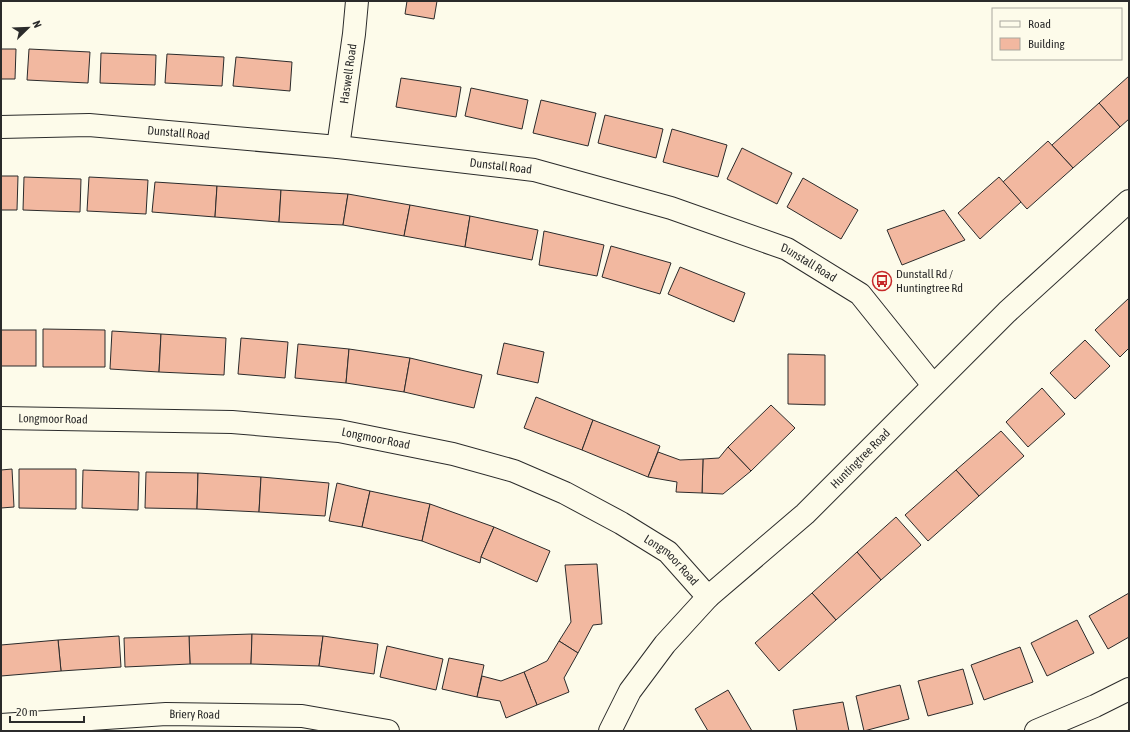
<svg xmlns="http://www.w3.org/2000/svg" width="1130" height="732" viewBox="0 0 1130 732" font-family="'Asap Condensed',sans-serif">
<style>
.building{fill:#f2b8a0;stroke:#2b2b2b}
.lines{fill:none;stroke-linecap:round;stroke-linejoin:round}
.minor-casing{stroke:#2b2b2b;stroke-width:24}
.tertiary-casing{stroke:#2b2b2b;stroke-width:24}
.minor{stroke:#fdfbea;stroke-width:22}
.tertiary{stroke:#fdfbea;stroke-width:22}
.labels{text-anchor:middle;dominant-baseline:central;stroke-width:3;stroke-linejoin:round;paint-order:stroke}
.street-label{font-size:12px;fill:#2b2b2b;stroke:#fdfbea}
.poi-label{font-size:12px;fill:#2b2b2b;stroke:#fdfbea;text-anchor:start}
</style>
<rect width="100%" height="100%" fill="#fdfbea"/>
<g class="building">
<polygon points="407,1 437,1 434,19 405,14"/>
<polygon points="1,49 16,49 15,79 1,79"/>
<polygon points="29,49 90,52 88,83 27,80"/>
<polygon points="101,53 156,55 155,85 100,83"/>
<polygon points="167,54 224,57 222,86 165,83"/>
<polygon points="236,57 292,62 290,91 233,86"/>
<polygon points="1129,76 1129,119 1120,127 1099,103"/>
<polygon points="401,78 461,87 456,117 396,107"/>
<polygon points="471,88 528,100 522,129 465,116"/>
<polygon points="541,100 596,113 588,146 533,133"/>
<polygon points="1099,103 1120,127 1073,168 1052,145"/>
<polygon points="605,115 663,129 656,158 598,143"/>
<polygon points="672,129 727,145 718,177 663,162"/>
<polygon points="1048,141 1073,168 1027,209 1003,182"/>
<polygon points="742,148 792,173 777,204 727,179"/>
<polygon points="1,176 18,176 17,210 1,210"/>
<polygon points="24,177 81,179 80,212 23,210"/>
<polygon points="89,177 148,180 146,214 87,211"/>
<polygon points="999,177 1021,202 980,239 958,213"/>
<polygon points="803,178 858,210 841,239 787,207"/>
<polygon points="155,182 217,186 215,217 152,212"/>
<polygon points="217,186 281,190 279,222 215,217"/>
<polygon points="281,190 348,194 343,225 279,222"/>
<polygon points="348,194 410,205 404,236 343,225"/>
<polygon points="410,205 470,216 465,247 404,236"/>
<polygon points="944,210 965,240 902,265 887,230"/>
<polygon points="470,216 538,230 532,260 465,247"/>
<polygon points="544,231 604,245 597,276 539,265"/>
<polygon points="611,246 671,263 660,294 602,277"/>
<polygon points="680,267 745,293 734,322 668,294"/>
<polygon points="1129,298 1129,348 1120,357 1095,330"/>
<polygon points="43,329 105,330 105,367 43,367"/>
<rect x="1" y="330" width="35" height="36"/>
<polygon points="112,331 161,334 159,372 110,369"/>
<polygon points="161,334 226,338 224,375 159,372"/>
<polygon points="241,338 288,342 285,378 238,374"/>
<polygon points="1085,340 1110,366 1075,399 1050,373"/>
<polygon points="504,343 544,352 538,383 497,374"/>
<polygon points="298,344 349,349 346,383 295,378"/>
<polygon points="349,349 410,358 404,392 346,383"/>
<polygon points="788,354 825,355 825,405 788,404"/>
<polygon points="410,358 482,375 474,408 404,392"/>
<polygon points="1042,388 1065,414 1028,447 1006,422"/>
<polygon points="536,397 593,420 582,450 524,428"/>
<polygon points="771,405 795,428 751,471 728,447"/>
<polygon points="593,420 660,446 648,477 582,450"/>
<polygon points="1001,431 1024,456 979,496 956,470"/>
<polygon points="728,447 751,471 723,494 702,493 703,459 719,458"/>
<polygon points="658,452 680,460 703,459 702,493 676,492 677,482 648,477"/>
<polygon points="12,469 14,507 1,508 1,470"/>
<polygon points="19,469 76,469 76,509 19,508"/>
<polygon points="83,470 139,472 138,510 82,508"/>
<polygon points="956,470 979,496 928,541 905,515"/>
<polygon points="146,472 198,473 197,509 145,508"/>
<polygon points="198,473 261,477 259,512 197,509"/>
<polygon points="261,477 329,483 325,516 259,512"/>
<polygon points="337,483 370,491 362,527 329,521"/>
<polygon points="370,491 430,504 422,541 362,527"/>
<polygon points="430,504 494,527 481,557 480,563 422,541"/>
<polygon points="896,517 921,545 881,580 857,552"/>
<polygon points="494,527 550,551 537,582 481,557"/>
<polygon points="857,552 881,580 836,620 812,593"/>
<polygon points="597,564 602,624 593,625 578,653 559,641 571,622 565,565"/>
<polygon points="812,593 836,620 779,671 755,643"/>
<polygon points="1129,593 1129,637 1108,649 1089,616"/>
<polygon points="1077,620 1094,653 1047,676 1031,643"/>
<polygon points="252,634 251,664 190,664 189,636"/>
<polygon points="252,634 323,636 319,666 251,664"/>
<polygon points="119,636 121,667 61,671 58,640"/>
<polygon points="189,636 190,664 125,667 124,638"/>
<polygon points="323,636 378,644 374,674 319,666"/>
<polygon points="58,640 61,671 1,676 1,645"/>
<polygon points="559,641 578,653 564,678 569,692 537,705 524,672 547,661"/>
<polygon points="387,646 443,659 436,690 380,677"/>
<polygon points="1020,647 1033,682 984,700 971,665"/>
<polygon points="449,658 484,665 477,697 442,689"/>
<polygon points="963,669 973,704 928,716 918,681"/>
<polygon points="524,672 537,705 506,718 500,701 477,697 482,676 501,681"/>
<polygon points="900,685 909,719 864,731 856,696"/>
<polygon points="728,690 752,731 708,731 695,709"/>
<polygon points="843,702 849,731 797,731 793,710"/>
</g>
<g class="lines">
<defs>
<g id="minor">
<path id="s1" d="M338 147 354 34 357 1"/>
<path id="s2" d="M1 418 232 422 339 431 453 454 514 471 565 493 621 523 668 552 708 597"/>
<path id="s3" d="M1 725 166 714 302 716 388 731"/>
<polyline points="1036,731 1095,706 1129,689"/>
</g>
<g id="tertiary">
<path id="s4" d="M1 127 89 125 338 147 534 170 671 208 787 249 860 294 933 385"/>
<path id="s5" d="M610 731 630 691 665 644 708 597 805 514 1007 312 1129 201"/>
</g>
</defs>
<use href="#minor" class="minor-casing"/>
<use href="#tertiary" class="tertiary-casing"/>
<use href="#minor" class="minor"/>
<use href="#tertiary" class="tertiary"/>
</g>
<defs>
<symbol id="bus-ring" viewBox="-11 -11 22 22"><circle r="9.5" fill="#fdfbea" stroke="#c62828" stroke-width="1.5"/><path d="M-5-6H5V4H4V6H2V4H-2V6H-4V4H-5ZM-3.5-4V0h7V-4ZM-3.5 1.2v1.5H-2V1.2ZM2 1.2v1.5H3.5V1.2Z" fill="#c62828"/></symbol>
</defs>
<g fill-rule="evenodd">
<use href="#bus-ring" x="871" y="270" width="22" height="22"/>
</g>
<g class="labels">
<g class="street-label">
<text stroke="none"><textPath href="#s1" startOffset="74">Haswell Road</textPath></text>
<text stroke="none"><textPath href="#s4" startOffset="178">Dunstall Road</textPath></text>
<text stroke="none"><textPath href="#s4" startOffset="502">Dunstall Road</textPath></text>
<text stroke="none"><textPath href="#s4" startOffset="826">Dunstall Road</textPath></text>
<text stroke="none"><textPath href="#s2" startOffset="52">Longmoor Road</textPath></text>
<text stroke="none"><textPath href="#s2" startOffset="376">Longmoor Road</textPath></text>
<text stroke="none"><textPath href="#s5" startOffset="373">Huntingtree Road</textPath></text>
<text stroke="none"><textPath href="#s2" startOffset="700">Longmoor Road</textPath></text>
<text stroke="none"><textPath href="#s3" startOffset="194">Briery Road</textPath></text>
</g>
<g class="poi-label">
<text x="896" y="274">Dunstall Rd /<tspan x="896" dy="14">Huntingtree Rd</tspan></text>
</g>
</g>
<rect width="1130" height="732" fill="none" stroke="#2b2b2b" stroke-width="4"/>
<rect x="992" y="8" width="130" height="52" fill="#fdfbea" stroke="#a9a89e"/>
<rect x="1000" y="21" width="20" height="6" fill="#fdfbea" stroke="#a9a89e"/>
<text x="1028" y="28" font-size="12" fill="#2b2b2b">Road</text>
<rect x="1000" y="38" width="20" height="12" fill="#f2b8a0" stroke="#a9a89e"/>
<text x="1028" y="48" font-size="12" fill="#2b2b2b">Building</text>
<g transform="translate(28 28) rotate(67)" stroke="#fdfbea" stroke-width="3" paint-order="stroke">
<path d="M0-3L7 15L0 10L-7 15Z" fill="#2b2b2b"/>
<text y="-6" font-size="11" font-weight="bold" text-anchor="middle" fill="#2b2b2b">N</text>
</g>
<path d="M10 716v6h74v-6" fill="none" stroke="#2b2b2b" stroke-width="2"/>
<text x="16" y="716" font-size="12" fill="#2b2b2b" stroke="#fdfbea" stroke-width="3" paint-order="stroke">20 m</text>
</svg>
